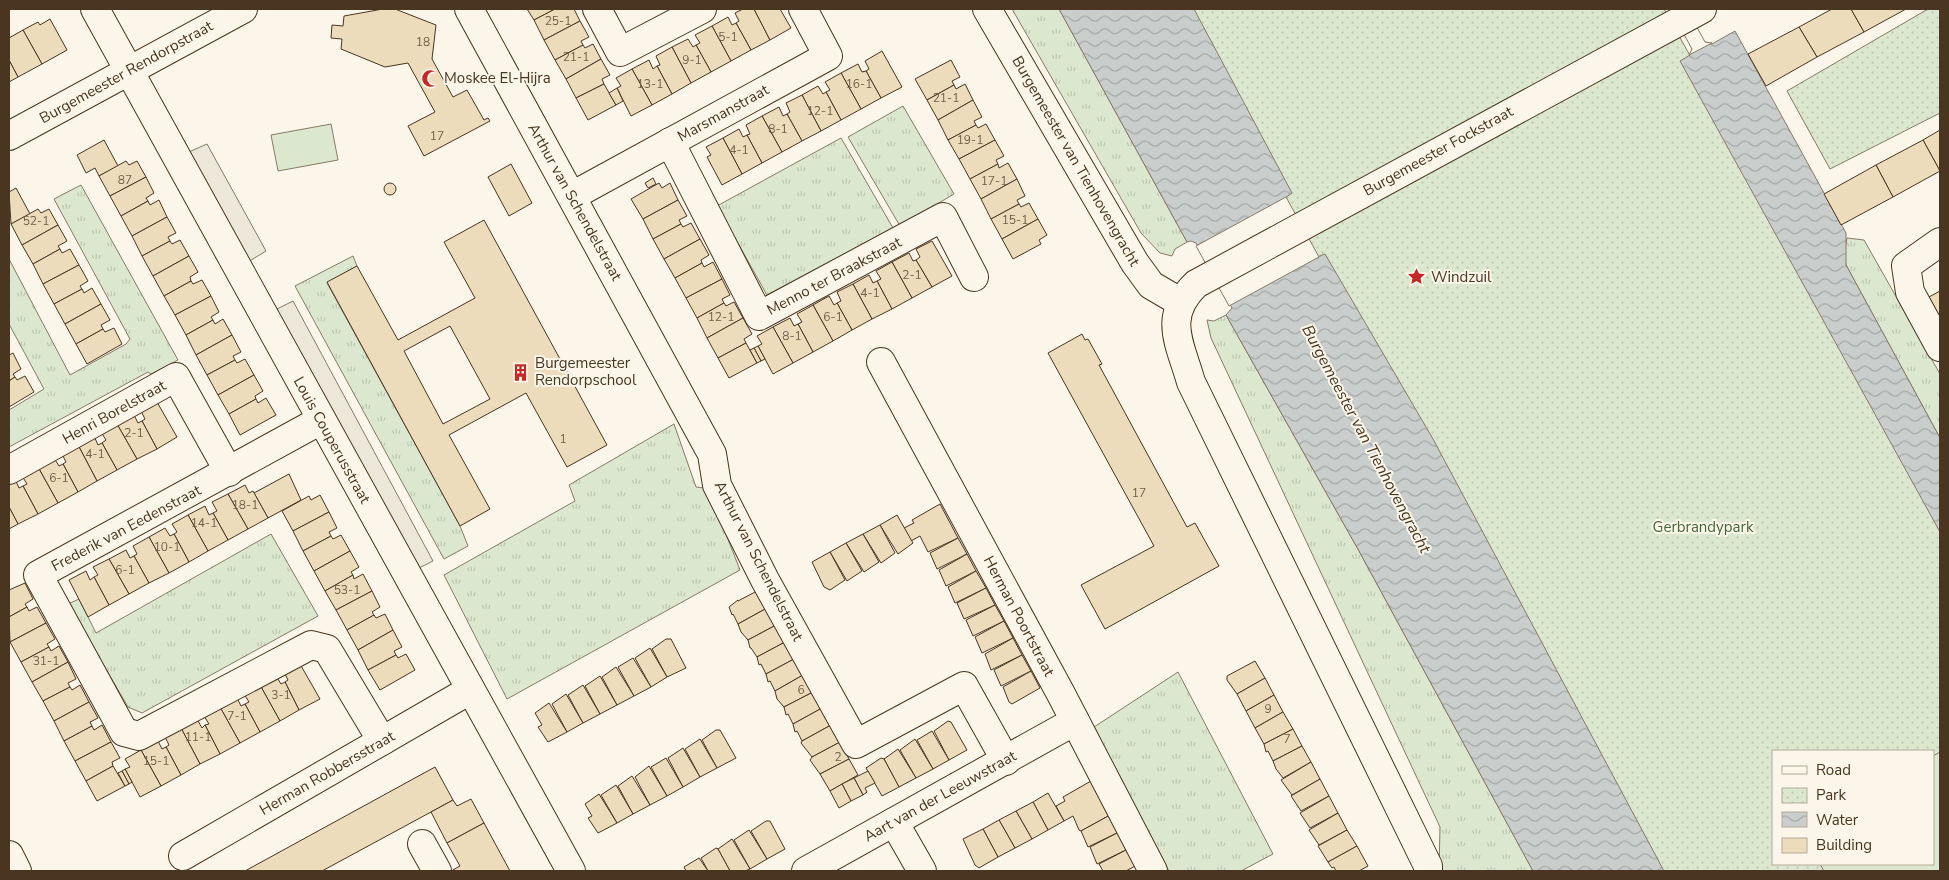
<svg xmlns="http://www.w3.org/2000/svg" width="1949" height="880" viewBox="0 0 1949 880" font-family="'Nunito Sans',sans-serif">
<style>
.grass{fill:url(#grass-tufts);stroke:#887966}
.park{fill:url(#park-dots);stroke:#887966;fill-rule:evenodd}
.pitch{fill:#dce7d0;stroke:#887966}
.parking{fill:#ede7d9;stroke:#887966}
.water{fill:url(#water-waves);stroke:#887966}
.pier{fill:#fbf6e9;stroke:#887966}
.building{fill:#ecdcbc;stroke:#4a3520;fill-rule:evenodd}
.lines{fill:none;stroke-linecap:round;stroke-linejoin:round}
.minor-casing{stroke:#4a3520;stroke-width:30}
.major-casing{stroke:#4a3520;stroke-width:30}
.minor{stroke:#fbf6e9;stroke-width:28}
.major{stroke:#fbf6e9;stroke-width:28}
.labels{text-anchor:middle;dominant-baseline:central;stroke-width:4;stroke-linejoin:round;paint-order:stroke}
.number-label{font-size:12px;fill:#725f47}
.street-label{font-size:15px;fill:#4a3520;stroke:#fbf6e9}
.poi-label{font-size:15px;fill:#4a3520;stroke:#fbf6e9;text-anchor:start}
.park-label{font-size:15px;fill:#436837;stroke:#fbf6e9}
.water-label{font-size:16px;font-style:italic;fill:#4a3520;stroke:#fbf6e9}
</style>
<defs>
<pattern id="grass-tufts" width="24" height="20" patternUnits="userSpaceOnUse" patternTransform="scale(1.25)"><rect width="24" height="20" fill="#dce7d0"/><path d="M3 7l-1-3M5 7V3M7 7l1-3M15 17l-1-3M17 17v-4M19 17l1-3" fill="none" stroke="#bec7b2"/></pattern>
<pattern id="park-dots" width="8" height="8" patternUnits="userSpaceOnUse" patternTransform="scale(1.25)"><rect width="8" height="8" fill="#dce7d0"/><path d="M2 2h.1M6 6h.1" fill="none" stroke="#bec7b2" stroke-width="1.8" stroke-linecap="round"/></pattern>
<pattern id="water-waves" width="16" height="10" patternUnits="userSpaceOnUse" patternTransform="scale(1.25)"><rect width="16" height="10" fill="#c9cecd"/><path d="M0 5q4-4 8 0t8 0" fill="none" stroke="#a5a8a6"/></pattern>
</defs>
<rect width="100%" height="100%" fill="#fbf6e9"/>
<g class="grass">
<polygon points="1012,9 1059,9 1187,242 1175,249 1172,256 1160,253 1141,233"/>
<polygon points="903,106 954,194 900,226 848,137"/>
<polygon points="841,138 893,228 767,295 717,206"/>
<polygon points="81,185 178,360 151,374 148,372 9,447 9,410 44,389 9,324 9,259 70,375 126,344 130,339 54,199"/>
<polygon points="1847,238 1864,240 1940,374 1940,438 1846,265 1844,253"/>
<polygon points="353,256 357,266 327,283 460,526 468,546 444,559 295,286"/>
<polygon points="1226,315 1359,551 1533,871 1439,871 1440,827 1211,338 1207,320 1214,321"/>
<polygon points="674,424 696,487 704,488 710,493 740,570 507,699 444,575 575,501 569,485"/>
<polygon points="271,534 318,616 142,713 128,707 68,604 79,599 96,633"/>
<polygon points="1178,672 1273,854 1241,871 1169,871 1091,729"/>
</g>
<g class="park">
<path d="M1171 9H1664L1940 503V871H1640ZM1773 751H1933V864H1773Z"/>
<polygon points="1928,9 1940,9 1940,113 1830,169 1787,91"/>
</g>
<g class="pitch">
<polygon points="331,124 338,160 278,171 271,135"/>
<polygon points="1940,752 1940,871 1824,871 1820,864 1933,864 1933,756"/>
</g>
<g class="parking">
<polygon points="207,144 266,251 248,262 189,152"/>
<polygon points="293,301 433,561 417,569 275,310"/>
</g>
<g class="water">
<polygon points="1059,9 1194,9 1292,193 1285,198 1317,257 1325,254 1433,439 1664,871 1533,871 1359,551 1226,315 1232,308 1196,243 1191,241 1187,242"/>
<polygon points="1735,31 1846,233 1846,265 1940,438 1940,532 1680,61 1690,55 1692,49 1705,42 1712,44"/>
</g>
<g class="pier">
<polygon points="1670,9 1687,9 1705,42 1712,43 1689,55 1692,49"/>
<polygon points="1286,197 1319,257 1229,306 1196,246"/>
</g>
<g class="building">
<polygon points="383,9 395,9 436,25 432,59 453,97 467,90 484,120 488,118 490,121 424,156 408,126 435,112 408,63 385,67 341,49 342,39 331,38 332,25 343,26 344,16"/>
<polygon points="527,9 555,9 534,20"/>
<polygon points="555,9 574,9 580,21 544,40 534,20"/>
<polygon points="743,9 754,9 770,40 751,50 736,23 739,21 735,13"/>
<polygon points="754,9 780,9 791,28 770,40"/>
<polygon points="1832,9 1851,9 1864,32 1817,57 1799,27"/>
<polygon points="1851,9 1906,9 1864,32"/>
<polygon points="728,17 732,25 736,23 751,50 731,61 712,26"/>
<polygon points="50,19 67,50 42,64 23,30 38,22 40,25"/>
<polygon points="580,21 589,37 581,41 583,45 555,60 544,40"/>
<polygon points="712,26 731,61 711,72 696,45 700,43 695,35"/>
<polygon points="1799,27 1817,57 1766,86 1748,54"/>
<polygon points="23,30 42,64 18,77 9,60 9,38"/>
<polygon points="688,39 693,47 696,45 711,72 691,83 672,47"/>
<polygon points="593,44 601,59 566,79 555,60 583,45 585,48"/>
<polygon points="672,47 691,83 672,94 657,66 660,65 656,56"/>
<polygon points="882,51 902,87 881,98 866,71 869,69 865,61"/>
<polygon points="601,59 610,75 602,79 604,84 576,98 566,79"/>
<polygon points="9,60 18,77 9,82"/>
<polygon points="649,60 653,69 657,66 672,94 652,105 632,69"/>
<polygon points="951,60 960,77 952,81 954,85 927,100 915,79"/>
<polygon points="858,64 862,72 866,71 881,98 861,109 841,73"/>
<polygon points="632,69 652,105 631,116 617,88 621,86 616,78"/>
<polygon points="841,73 861,109 841,120 826,92 830,90 825,82"/>
<polygon points="604,84 616,105 588,120 576,98"/>
<polygon points="965,84 973,100 938,120 927,100 954,85 956,89"/>
<polygon points="818,86 823,94 826,92 841,120 821,131 802,95"/>
<polygon points="617,88 623,101 616,105 609,93"/>
<polygon points="802,95 821,131 802,141 787,114 790,112 786,103"/>
<polygon points="973,100 982,117 974,121 976,125 948,140 938,120"/>
<polygon points="779,107 783,116 787,114 802,141 782,152 762,116"/>
<polygon points="762,116 782,152 762,163 747,135 750,134 746,125"/>
<polygon points="986,124 995,140 959,159 948,140 976,125 978,128"/>
<polygon points="739,129 743,137 747,135 762,163 742,174 723,138"/>
<polygon points="1940,130 1940,171 1923,140"/>
<polygon points="723,138 742,174 722,185 707,157 711,155 706,147"/>
<polygon points="104,140 118,166 99,176 95,168 86,173 77,155"/>
<polygon points="995,140 1004,156 996,160 998,164 970,179 959,159"/>
<polygon points="1923,140 1940,171 1893,197 1876,165"/>
<polygon points="126,161 129,165 137,161 146,177 110,196 99,176"/>
<polygon points="1008,163 1017,179 981,199 970,179 998,164 999,168"/>
<polygon points="511,164 532,203 509,216 488,177"/>
<polygon points="1876,165 1893,197 1841,225 1824,194"/>
<polygon points="146,177 154,193 146,198 148,201 121,216 110,196"/>
<polygon points="653,178 656,184 648,188 645,183"/>
<polygon points="1017,179 1025,196 1017,200 1019,204 991,219 981,199"/>
<circle cx="390" cy="189" r="6"/>
<polygon points="659,183 662,188 670,183 678,200 643,219 631,199"/>
<polygon points="16,188 30,214 11,224 9,192"/>
<polygon points="159,200 167,217 132,236 121,216 148,201 150,205"/>
<polygon points="678,200 687,216 679,220 681,224 653,239 643,219"/>
<polygon points="1029,203 1038,219 1002,239 991,219 1019,204 1021,207"/>
<polygon points="38,209 41,213 49,209 58,225 22,245 11,224"/>
<polygon points="167,217 176,233 168,237 170,241 142,256 132,236"/>
<polygon points="1038,219 1047,235 1039,240 1041,244 1013,259 1002,239"/>
<path d="M484 220 607 445 567 467 526 393 449 435 490 509 460 526 327 282 357 266 398 340 475 298 444 242ZM450 326 490 399 443 424 404 351Z"/>
<polygon points="691,223 700,239 664,259 653,239 681,224 683,227"/>
<polygon points="58,225 67,241 58,246 60,249 33,264 22,245"/>
<polygon points="700,239 709,255 701,260 702,263 675,278 664,259"/>
<polygon points="180,240 189,256 153,276 142,256 170,241 172,244"/>
<polygon points="932,241 952,276 932,287 916,260 920,257 916,249"/>
<polygon points="60,249 62,253 70,249 79,265 43,284 33,264"/>
<polygon points="909,253 913,261 916,260 932,287 912,298 892,262"/>
<polygon points="189,256 198,272 190,277 191,281 164,296 153,276"/>
<polygon points="713,262 722,279 686,298 675,278 702,263 704,267"/>
<polygon points="892,262 912,298 892,309 877,281 881,279 876,271"/>
<polygon points="79,265 88,281 80,286 82,289 54,304 43,284"/>
<polygon points="869,275 873,283 877,281 892,309 872,319 853,284"/>
<polygon points="722,279 730,295 722,299 724,303 697,318 686,298"/>
<polygon points="202,280 211,296 175,315 164,296 191,281 193,284"/>
<polygon points="853,284 872,319 852,330 837,303 841,301 837,292"/>
<polygon points="92,288 101,304 65,324 54,304 82,289 84,293"/>
<polygon points="1940,291 1940,317 1929,297"/>
<polygon points="211,296 219,312 211,317 213,320 186,335 175,315"/>
<polygon points="829,296 834,305 837,303 852,330 833,341 813,305"/>
<polygon points="734,302 743,318 707,338 697,318 724,303 726,306"/>
<polygon points="101,304 110,320 101,325 103,329 76,344 65,324"/>
<polygon points="813,305 833,341 813,352 798,324 802,322 797,314"/>
<polygon points="743,318 752,334 744,339 746,343 718,358 707,338"/>
<polygon points="790,318 794,326 798,324 813,352 793,363 773,327"/>
<polygon points="223,319 232,335 196,355 186,335 213,320 215,324"/>
<polygon points="773,327 793,363 773,374 758,346 762,344 757,336"/>
<polygon points="114,328 122,344 87,364 76,344 103,329 105,332"/>
<polygon points="1082,334 1085,340 1088,339 1102,364 1099,365 1187,527 1195,523 1219,566 1105,629 1081,585 1154,546 1048,353"/>
<polygon points="232,335 241,352 233,356 235,360 207,375 196,355"/>
<polygon points="746,343 757,363 729,378 718,358"/>
<polygon points="758,346 765,359 761,361 754,348"/>
<polygon points="754,348 761,361 757,363 750,350"/>
<polygon points="13,353 21,369 13,374 15,377 9,381 9,355"/>
<polygon points="245,359 254,375 218,395 207,375 235,360 237,363"/>
<polygon points="254,375 263,391 255,396 256,399 229,414 218,395"/>
<polygon points="25,376 34,392 9,407 9,381 15,377 17,380"/>
<polygon points="266,398 276,415 240,435 229,414 256,399 258,403"/>
<polygon points="157,402 177,437 157,449 142,421 145,419 141,411"/>
<polygon points="134,415 138,423 142,421 157,449 137,459 117,424"/>
<polygon points="117,424 137,459 117,470 102,443 106,440 101,432"/>
<polygon points="94,436 98,445 102,443 117,470 97,481 78,445"/>
<polygon points="78,445 97,481 78,492 63,464 66,462 62,454"/>
<polygon points="54,458 59,466 63,464 78,492 58,503 38,467"/>
<polygon points="38,467 58,503 38,514 23,486 27,484 22,476"/>
<polygon points="289,474 301,500 268,518 254,493"/>
<polygon points="15,479 19,488 23,486 38,514 18,524 9,507 9,483"/>
<polygon points="245,485 249,493 253,491 268,518 248,529 228,494"/>
<polygon points="228,494 248,529 228,540 213,513 217,511 212,502"/>
<polygon points="320,495 329,512 293,531 282,511 309,496 311,500"/>
<polygon points="940,504 958,538 928,552 920,536 911,541 904,528 914,523 912,520"/>
<polygon points="205,506 209,515 213,513 228,540 208,551 188,515"/>
<polygon points="9,507 18,524 9,529"/>
<polygon points="329,512 337,528 329,532 331,536 303,551 293,531"/>
<polygon points="188,515 208,551 189,562 174,534 177,532 172,524"/>
<polygon points="897,515 913,543 898,554 880,525"/>
<polygon points="880,525 895,553 881,563 863,534"/>
<polygon points="165,528 170,536 174,534 189,562 169,573 149,537"/>
<polygon points="863,534 879,562 864,572 846,543"/>
<polygon points="341,535 350,551 314,571 303,551 331,536 333,539"/>
<polygon points="149,537 169,573 149,583 134,556 137,554 133,546"/>
<polygon points="958,538 967,554 937,569 930,553"/>
<polygon points="846,543 862,571 847,581 830,552"/>
<polygon points="126,550 130,558 134,556 149,583 129,594 109,559"/>
<polygon points="350,551 359,567 351,572 353,575 325,591 314,571"/>
<polygon points="830,552 845,580 830,590 824,587 812,562"/>
<polygon points="967,554 976,571 946,586 939,570"/>
<polygon points="109,559 129,594 109,605 94,577 98,575 93,567"/>
<polygon points="86,571 90,580 94,577 109,605 88,617 69,580"/>
<polygon points="976,571 986,588 955,603 948,587"/>
<polygon points="363,574 372,591 336,610 325,591 353,575 354,579"/>
<polygon points="25,583 33,599 25,604 27,607 9,617 9,590"/>
<polygon points="986,588 995,605 964,619 957,603"/>
<polygon points="372,591 380,607 372,612 374,615 347,630 336,610"/>
<polygon points="757,591 767,608 738,624 733,614 732,615 729,607 738,600 738,601"/>
<polygon points="995,605 1004,621 973,636 966,620"/>
<polygon points="27,607 29,611 37,607 46,623 10,642 9,617"/>
<polygon points="767,608 776,625 748,640 741,632 738,624"/>
<polygon points="385,614 393,630 358,650 347,630 374,615 376,618"/>
<polygon points="1004,621 1013,638 982,653 975,637"/>
<polygon points="46,623 55,639 47,644 49,647 21,662 10,642"/>
<polygon points="776,625 785,642 757,657 751,648 750,648 748,640"/>
<polygon points="393,630 402,647 394,651 396,655 368,670 358,650"/>
<polygon points="1013,638 1022,655 991,670 985,654"/>
<polygon points="666,639 671,639 686,668 667,677 652,649"/>
<polygon points="785,642 794,659 766,674 761,664 759,665 757,657"/>
<polygon points="59,646 68,662 32,682 21,662 49,647 51,651"/>
<polygon points="650,648 667,677 651,687 635,658"/>
<polygon points="406,654 415,670 380,690 368,670 396,655 398,658"/>
<polygon points="1022,655 1031,671 1001,686 994,670"/>
<polygon points="633,658 651,687 634,696 618,667"/>
<polygon points="794,659 803,675 775,691 770,681 768,682 766,674"/>
<polygon points="1255,661 1265,678 1237,694 1227,680 1227,676"/>
<polygon points="68,662 76,679 68,683 70,687 43,701 32,682"/>
<polygon points="300,664 320,699 299,710 285,682 288,680 284,672"/>
<polygon points="616,667 634,696 617,705 602,677"/>
<polygon points="1031,671 1040,688 1012,704 1009,702 1003,687"/>
<polygon points="803,675 813,692 784,707 777,699 775,691"/>
<polygon points="276,676 281,684 285,682 299,710 280,721 260,685"/>
<polygon points="600,676 617,705 600,714 585,686"/>
<polygon points="1265,678 1274,695 1246,711 1237,694"/>
<polygon points="80,685 89,702 54,721 43,701 70,687 72,690"/>
<polygon points="260,685 280,721 260,732 245,704 249,702 244,694"/>
<polygon points="583,685 600,714 583,723 568,695"/>
<polygon points="813,692 822,708 793,724 788,714 786,715 784,707"/>
<polygon points="566,694 583,723 567,732 552,704"/>
<polygon points="1274,695 1283,712 1255,728 1246,711"/>
<polygon points="237,698 241,706 245,704 260,732 240,743 220,707"/>
<polygon points="89,702 98,718 90,722 92,726 64,741 54,721"/>
<polygon points="549,703 567,732 548,742 538,727 542,725 535,713"/>
<polygon points="220,707 240,743 220,754 205,725 209,724 204,716"/>
<polygon points="822,708 831,725 802,741 797,731 795,732 793,724"/>
<polygon points="1283,712 1293,729 1264,744 1255,728"/>
<polygon points="197,719 202,728 205,725 220,754 200,764 181,728"/>
<polygon points="948,721 951,722 967,750 949,760 934,731"/>
<polygon points="102,725 111,742 75,761 64,741 92,726 94,730"/>
<polygon points="831,725 840,742 812,757 801,743 802,741"/>
<polygon points="181,728 200,764 181,775 166,747 169,745 165,737"/>
<polygon points="1293,729 1302,746 1273,761 1268,751 1266,752 1264,744"/>
<polygon points="716,730 720,730 736,758 717,768 702,740"/>
<polygon points="932,731 949,760 933,769 917,740"/>
<polygon points="700,739 717,768 700,777 685,749"/>
<polygon points="915,739 933,769 916,778 900,750"/>
<polygon points="158,741 162,749 166,747 181,775 161,786 141,750"/>
<polygon points="111,742 120,758 112,762 113,766 86,781 75,761"/>
<polygon points="840,742 849,759 820,774 810,760 812,757"/>
<polygon points="1302,746 1311,762 1283,778 1276,769 1273,761"/>
<polygon points="683,748 700,777 683,787 668,758"/>
<polygon points="898,749 916,778 899,787 884,759"/>
<polygon points="141,750 161,786 140,797 125,769 130,767 125,759"/>
<polygon points="666,758 683,787 667,796 651,767"/>
<polygon points="881,758 884,759 899,787 882,796 866,768"/>
<polygon points="849,759 858,775 830,791 820,774"/>
<polygon points="1311,762 1320,779 1292,795 1281,780"/>
<polygon points="113,766 125,786 97,801 86,781"/>
<polygon points="649,766 667,796 650,805 635,777"/>
<polygon points="435,767 453,800 431,812 322,871 245,871"/>
<polygon points="125,769 132,782 129,784 122,771"/>
<polygon points="122,771 129,784 125,786 118,773"/>
<polygon points="868,771 875,783 865,788 867,792 863,795 854,778"/>
<polygon points="632,776 650,805 633,814 618,786"/>
<polygon points="854,778 863,795 851,801 842,784"/>
<polygon points="1320,779 1329,796 1301,811 1291,796"/>
<polygon points="1091,781 1110,815 1081,831 1079,830 1073,816 1064,821 1056,806 1065,801 1063,797"/>
<polygon points="842,784 851,801 839,808 830,791"/>
<polygon points="616,785 633,814 617,823 601,795"/>
<polygon points="1048,793 1064,821 1048,830 1033,802"/>
<polygon points="599,794 617,823 598,833 588,818 592,816 585,804"/>
<polygon points="1329,796 1338,813 1310,828 1300,813"/>
<polygon points="471,799 484,823 447,843 431,812 453,800 457,806"/>
<polygon points="1033,802 1048,830 1032,839 1016,811"/>
<polygon points="1016,811 1032,839 1015,848 999,820"/>
<polygon points="1338,813 1347,830 1319,845 1309,830"/>
<polygon points="1110,815 1119,832 1088,847 1081,831"/>
<polygon points="999,820 1015,848 998,857 983,829"/>
<polygon points="766,821 770,821 785,849 767,859 751,831"/>
<polygon points="484,823 510,871 451,871 460,866 447,843"/>
<polygon points="983,829 998,857 979,868 975,865 963,839"/>
<polygon points="749,830 767,859 750,869 734,840"/>
<polygon points="1347,830 1357,846 1328,862 1318,846"/>
<polygon points="1119,832 1128,849 1097,864 1090,847"/>
<polygon points="732,839 750,869 745,871 730,871 718,849"/>
<polygon points="1357,846 1368,866 1359,871 1336,871 1334,867 1332,868 1328,862"/>
<polygon points="716,848 718,849 730,871 708,871 701,858"/>
<polygon points="1128,849 1137,865 1126,871 1103,871 1099,864"/>
<polygon points="699,858 708,871 686,871 684,867"/>
</g>
<g class="lines">
<defs>
<g id="minor">
<polyline points="95,9 571,871"/>
<polyline points="469,9 712,454 717,485 765,580 856,744 964,686 1006,761"/>
<polyline points="597,9 620,52 702,9"/>
<polyline points="987,9 1135,263 1151,285 1180,302"/>
<polyline points="9,136 243,9"/>
<polyline points="670,142 759,316 943,217 974,277"/>
<polyline points="572,196 828,56 803,9"/>
<polyline points="1940,242 1906,266 1910,292 1940,347"/>
<polyline points="881,362 1061,694 1153,871"/>
<polyline points="321,420 38,575 124,732 139,736 311,645 327,649 382,741"/>
<polyline points="9,470 176,377 229,472"/>
<polyline points="894,822 922,871"/>
<polyline points="422,844 437,871"/>
<polyline points="183,856 470,690"/>
<polyline points="806,871 1075,721"/>
<path d="M1428 871V866L1191 382C1180 343 1162 317 1196 284L1702 9"/>
</g>
<polyline id="major" points="9,855 17,871"/>
</defs>
<use href="#minor" class="minor-casing"/>
<use href="#major" class="major-casing"/>
<use href="#minor" class="minor"/>
<use href="#major" class="major"/>
</g>
<defs>
<symbol id="mosque-bare" viewBox="-9 -9 18 18"><path d="M3.5-4.9A6 6 0 1 0 3.5 4.9A5 5 0 1 1 3.5-4.9Z" fill="#c62828" stroke="#fbf6e9" stroke-width="2.5" paint-order="stroke"/></symbol>
<symbol id="sight-bare" viewBox="-9 -9 18 18"><path d="M0-6L1.8-2.2L6-1.7L2.9 1.2L3.7 5.4L0 3.3L-3.7 5.4L-2.9 1.2L-6-1.7L-1.8-2.2Z" fill="#c62828" stroke="#fbf6e9" stroke-width="2.5" paint-order="stroke"/></symbol>
<symbol id="building-bare" viewBox="-9 -9 18 18"><path d="M-4-6H4V6H1V3H-1V6H-4ZM-2.5-4.3h1.7v1.8h-1.7ZM.8-4.3h1.7v1.8H.8ZM-2.5-1h1.7V.8h-1.7ZM.8-1h1.7V.8H.8Z" fill="#c62828" stroke="#fbf6e9" stroke-width="2.5" paint-order="stroke"/></symbol>
</defs>
<g fill-rule="evenodd">
<use href="#mosque-bare" x="418" y="66" width="25" height="25"/>
<use href="#sight-bare" x="1404" y="264" width="25" height="25"/>
<use href="#building-bare" x="508" y="360" width="25" height="25"/>
</g>
<g class="labels">
<g class="number-label">
<text x="558" y="21">25-1</text>
<text x="728" y="37">5-1</text>
<text x="423" y="42">18</text>
<text x="576" y="57">21-1</text>
<text x="692" y="60">9-1</text>
<text x="650" y="84">13-1</text>
<text x="859" y="84">16-1</text>
<text x="946" y="98">21-1</text>
<text x="820" y="111">12-1</text>
<text x="778" y="129">8-1</text>
<text x="437" y="136">17</text>
<text x="970" y="140">19-1</text>
<text x="739" y="150">4-1</text>
<text x="125" y="180">87</text>
<text x="994" y="181">17-1</text>
<text x="1015" y="220">15-1</text>
<text x="36" y="221">52-1</text>
<text x="912" y="275">2-1</text>
<text x="870" y="293">4-1</text>
<text x="721" y="317">12-1</text>
<text x="833" y="317">6-1</text>
<text x="792" y="336">8-1</text>
<text x="134" y="433">2-1</text>
<text x="563" y="439">1</text>
<text x="95" y="454">4-1</text>
<text x="59" y="478">6-1</text>
<text x="1139" y="493">17</text>
<text x="245" y="505">18-1</text>
<text x="204" y="523">14-1</text>
<text x="167" y="547">10-1</text>
<text x="125" y="570">6-1</text>
<text x="347" y="590">53-1</text>
<text x="46" y="661">31-1</text>
<text x="801" y="690">6</text>
<text x="281" y="695">3-1</text>
<text x="1268" y="709">9</text>
<text x="237" y="716">7-1</text>
<text x="198" y="737">11-1</text>
<text x="1287" y="739">7</text>
<text x="838" y="757">2</text>
<text x="156" y="761">15-1</text>
</g>
<g class="street-label">
<text transform="translate(126 72) rotate(-29)">Burgemeester Rendorpstraat</text>
<text transform="translate(723 113) rotate(-29)">Marsmanstraat</text>
<text transform="translate(1438 151) rotate(-29)">Burgemeester Fockstraat</text>
<text transform="translate(1076 161) rotate(60)">Burgemeester van Tienhovengracht</text>
<text transform="translate(575 202) rotate(61)">Arthur van Schendelstraat</text>
<text transform="translate(834 276) rotate(-28)">Menno ter Braakstraat</text>
<text transform="translate(114 412) rotate(-29)">Henri Borelstraat</text>
<text transform="translate(332 440) rotate(61)">Louis Couperusstraat</text>
<text transform="translate(126 528) rotate(-28)">Frederik van Eedenstraat</text>
<text transform="translate(759 561) rotate(63)">Arthur van Schendelstraat</text>
<text transform="translate(1019 616) rotate(62)">Herman Poortstraat</text>
<text transform="translate(327 773) rotate(-30)">Herman Robbersstraat</text>
<text transform="translate(940 796) rotate(-29)">Aart van der Leeuwstraat</text>
</g>
<g class="poi-label">
<text x="444" y="78">Moskee El-Hijra</text>
<text x="1431" y="277">Windzuil</text>
<text x="535" y="363">Burgemeester<tspan x="535" dy="17">Rendorpschool</tspan></text>
</g>
<g class="park-label">
<text x="1703" y="527">Gerbrandypark</text>
</g>
<g class="water-label">
<text transform="translate(1366 439) rotate(62)">Burgemeester van Tienhovengracht</text>
</g>
</g>
<rect width="1949" height="880" fill="none" stroke="#4a3520" stroke-width="20"/>
<rect x="1772" y="750" width="162" height="115" fill="#fbf6e9" stroke="#b4a999"/>
<rect x="1782" y="766" width="25" height="8" fill="#fbf6e9" stroke="#b4a999"/>
<text x="1816" y="775" font-size="15" fill="#4a3520">Road</text>
<rect x="1782" y="788" width="25" height="15" fill="url(#park-dots)" stroke="#b4a999"/>
<text x="1816" y="800" font-size="15" fill="#4a3520">Park</text>
<rect x="1782" y="812" width="25" height="15" fill="url(#water-waves)" stroke="#b4a999"/>
<text x="1816" y="825" font-size="15" fill="#4a3520">Water</text>
<rect x="1782" y="838" width="25" height="15" fill="#ecdcbc" stroke="#b4a999"/>
<text x="1816" y="850" font-size="15" fill="#4a3520">Building</text>
</svg>
